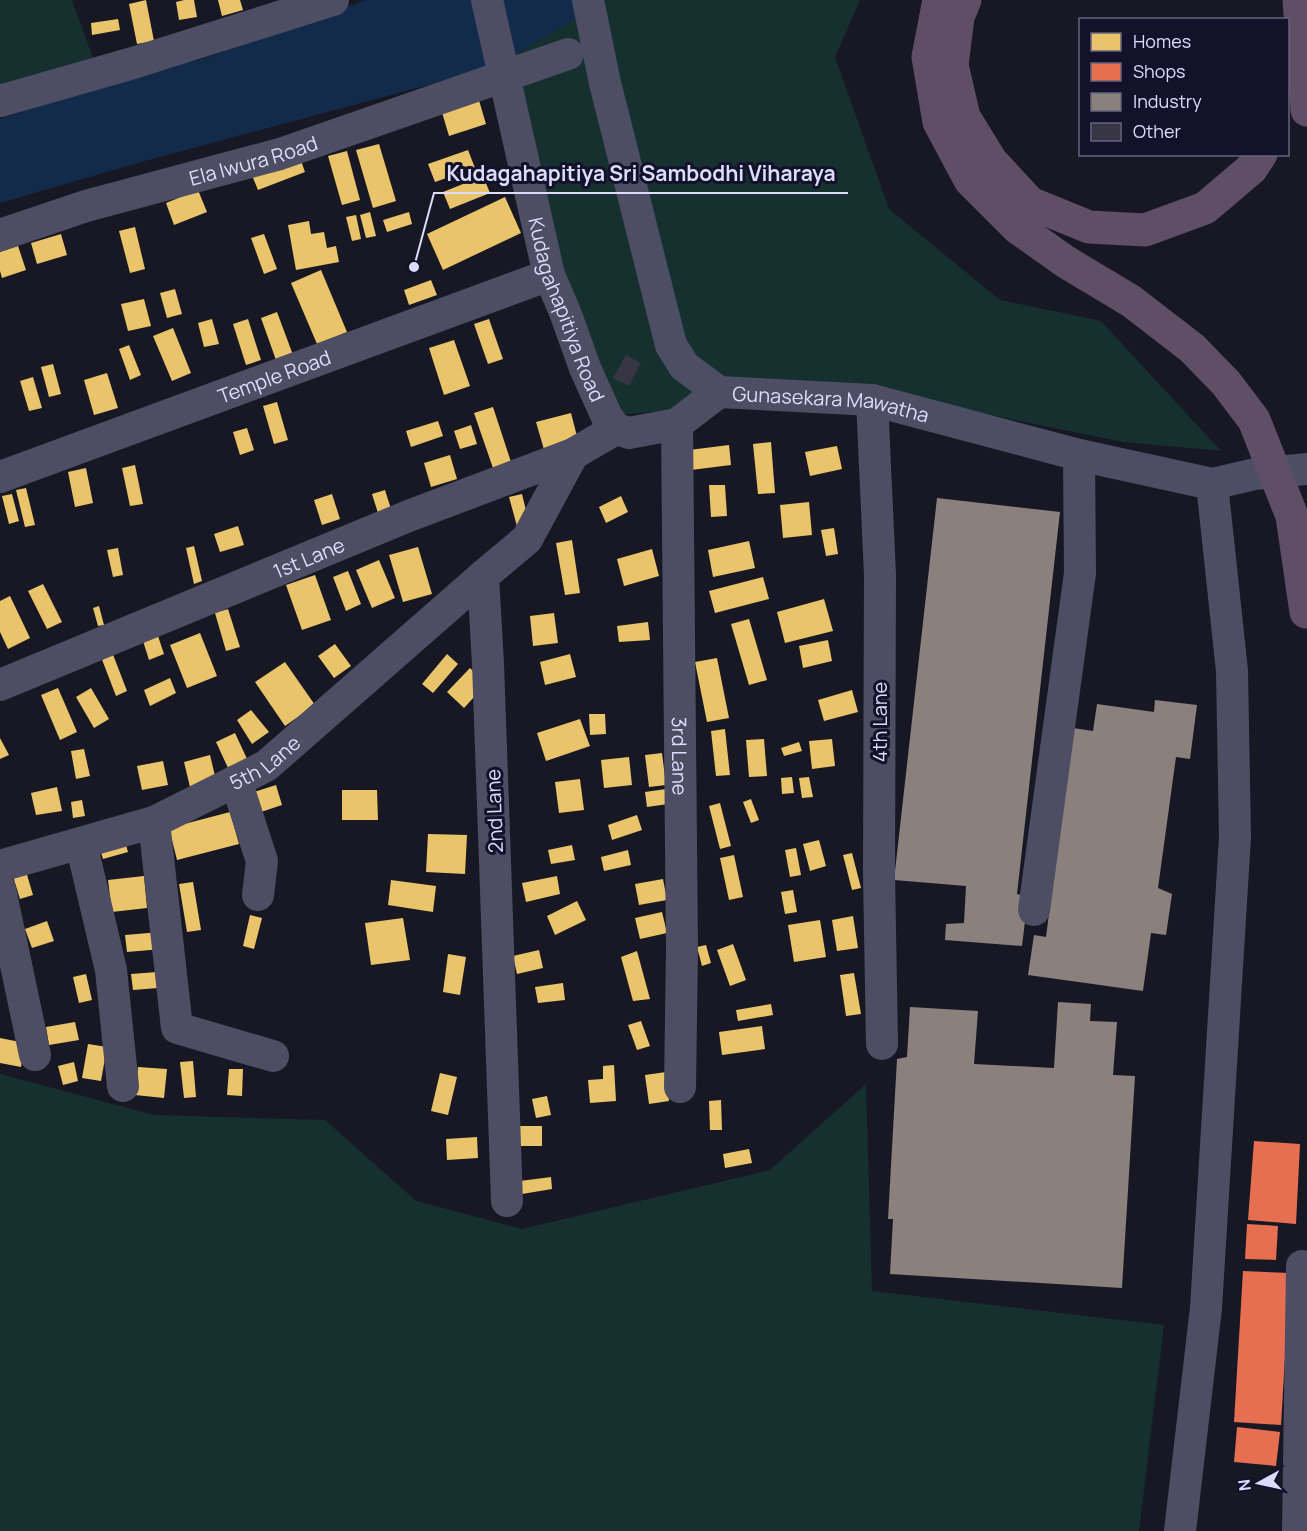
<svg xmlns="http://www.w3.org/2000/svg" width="1307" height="1531" viewBox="0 0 1307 1531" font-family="Manrope,sans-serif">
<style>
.green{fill:#15302e}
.water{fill:#132b4a}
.homes{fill:#e9c46a}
.shops{fill:#e76f51}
.industry{fill:#8a817c}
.building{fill:#383645}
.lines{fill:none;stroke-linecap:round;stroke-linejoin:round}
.minor{stroke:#4d4e64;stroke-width:32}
.highway{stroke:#5f4f66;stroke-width:33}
.highway-bridge{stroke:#5f4f66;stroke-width:33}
.labels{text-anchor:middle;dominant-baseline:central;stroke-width:6;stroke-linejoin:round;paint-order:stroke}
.street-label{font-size:20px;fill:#dedcfd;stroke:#14122a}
.leader{fill:none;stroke:#dedcfd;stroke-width:2}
.callout-dot{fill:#dedcfd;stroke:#14122a;stroke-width:2}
.callout-label{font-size:21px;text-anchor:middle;font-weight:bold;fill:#dedcfd;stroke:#14122a;stroke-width:6;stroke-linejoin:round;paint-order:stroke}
</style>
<rect width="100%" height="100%" fill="#181824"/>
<g class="green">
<polygon points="0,0 72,0 95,64 0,91"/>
<polygon points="609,0 860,0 835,57 889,209 1000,300 1101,321 1221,451 1123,442 848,386 676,410 618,415 556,266 511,56"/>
<polygon points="0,1074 154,1115 325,1120 416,1201 522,1229 770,1170 866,1084 872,1291 1164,1325 1139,1531 0,1531"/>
</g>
<polygon class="water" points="366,0 609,0 491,68 141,162 0,203 0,119 102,85 205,58"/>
<g class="homes">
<polygon points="146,0 154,41 137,44 129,4"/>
<polygon points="184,0 194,0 197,17 179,20 176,2"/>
<polygon points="218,0 240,0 243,10 222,16"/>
<polygon points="118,19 120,30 92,35 91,23"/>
<polygon points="478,97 486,124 449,136 441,109"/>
<polygon points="379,144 396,201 373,208 356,150"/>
<polygon points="468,150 475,168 435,182 428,164"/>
<polygon points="347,151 360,200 342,205 328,156"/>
<polygon points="299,155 305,172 258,190 251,173"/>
<polygon points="483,176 490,193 450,209 443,192"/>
<polygon points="198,190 207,212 174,225 166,203"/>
<polygon points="505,197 521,233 443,270 427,234"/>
<polygon points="370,212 376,236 366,238 360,215"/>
<polygon points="409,212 412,224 387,232 383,220"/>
<polygon points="356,215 361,239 352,241 346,217"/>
<polygon points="309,221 311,234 324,232 327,248 336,246 339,262 296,270 288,225"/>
<polygon points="135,227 145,269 130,273 119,231"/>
<polygon points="61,234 67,255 37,264 31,243"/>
<polygon points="264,234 277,269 264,274 251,238"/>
<polygon points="18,246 26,270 2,278 0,271 0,252"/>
<polygon points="321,270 347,332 317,344 291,283"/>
<polygon points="431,280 437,295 409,305 404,290"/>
<polygon points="175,289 182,314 167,318 160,293"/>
<polygon points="144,299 151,326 128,331 121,304"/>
<polygon points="277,312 293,355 276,360 261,318"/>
<polygon points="212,319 219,344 204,347 198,323"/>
<polygon points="248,319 261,360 246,365 233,324"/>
<polygon points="489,319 503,359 488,364 474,324"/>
<polygon points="173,328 191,373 172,381 153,336"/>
<polygon points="454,340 470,386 444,395 429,348"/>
<polygon points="129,345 141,375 130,380 119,349"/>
<polygon points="53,364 61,394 49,397 41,367"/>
<polygon points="107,373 118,408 94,415 84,380"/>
<polygon points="33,377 42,408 29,411 20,381"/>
<polygon points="277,402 288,440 274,444 263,406"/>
<polygon points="493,407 512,465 494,471 474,413"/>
<polygon points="571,413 579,444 545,453 536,422"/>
<polygon points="438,421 443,436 411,447 406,431"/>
<polygon points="471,425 477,444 460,449 454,431"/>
<polygon points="247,428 254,450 240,455 233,432"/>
<polygon points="771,442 775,493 758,494 753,444"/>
<polygon points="729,445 731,465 691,470 689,450"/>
<polygon points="837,446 842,469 810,476 805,452"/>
<polygon points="450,455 457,479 431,487 424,463"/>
<polygon points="135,465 143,504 130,506 122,468"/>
<polygon points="86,468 93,503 75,507 68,472"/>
<polygon points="709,485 725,485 727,516 711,517"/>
<polygon points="26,488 35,525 25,527 16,490"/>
<polygon points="385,490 391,509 378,513 372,494"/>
<polygon points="12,494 19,521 9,524 2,496"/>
<polygon points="332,494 340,519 322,525 314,500"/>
<polygon points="522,494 530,527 518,530 509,497"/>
<polygon points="621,496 628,512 606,523 599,507"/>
<polygon points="809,502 812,535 783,538 780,505"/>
<polygon points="238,526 244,545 220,552 214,534"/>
<polygon points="834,528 838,554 826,556 821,530"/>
<polygon points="572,540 580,593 565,595 556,543"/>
<polygon points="749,541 755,568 713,577 708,550"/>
<polygon points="194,546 202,581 194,584 186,548"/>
<polygon points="418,547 432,594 403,602 389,555"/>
<polygon points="118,548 123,575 113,577 107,550"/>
<polygon points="652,549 659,576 624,586 617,559"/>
<polygon points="379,560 395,598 372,608 356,570"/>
<polygon points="348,571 361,604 346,611 333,577"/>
<polygon points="315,575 331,620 302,630 286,585"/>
<polygon points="763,577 769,599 715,613 709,591"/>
<polygon points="43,584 62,622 47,629 28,591"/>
<polygon points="10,596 30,638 8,649 0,632 0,601"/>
<polygon points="824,599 833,631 785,643 777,612"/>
<polygon points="99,606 104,625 98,626 93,608"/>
<polygon points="228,609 240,647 226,651 215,613"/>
<polygon points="554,613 558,643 533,646 530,616"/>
<polygon points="749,619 767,680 749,685 731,624"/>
<polygon points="648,622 650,640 619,642 617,626"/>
<polygon points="200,633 217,676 187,688 170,645"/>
<polygon points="158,636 164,654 149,660 143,641"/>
<polygon points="828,640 832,661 803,668 799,646"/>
<polygon points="335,644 351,666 334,678 318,656"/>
<polygon points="112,652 127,691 116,696 101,657"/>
<polygon points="447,654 458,664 433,693 422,684"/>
<polygon points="570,654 576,677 545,685 540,662"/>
<polygon points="717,658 729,718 707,722 695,662"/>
<polygon points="285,662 315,705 285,726 255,682"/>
<polygon points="470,668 486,684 464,708 447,692"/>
<polygon points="170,678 176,693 150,706 144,690"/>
<polygon points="58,688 77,732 60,740 41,695"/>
<polygon points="91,688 109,719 94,728 76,697"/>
<polygon points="852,690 858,712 824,721 818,700"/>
<polygon points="251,710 269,732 252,744 237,720"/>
<polygon points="589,714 605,714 606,734 590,735"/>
<polygon points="580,719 590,746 546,761 537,733"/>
<polygon points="725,729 730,775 716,776 711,731"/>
<polygon points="235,733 248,761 229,770 216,742"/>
<polygon points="0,738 9,755 0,759"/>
<polygon points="764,739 767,776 749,777 746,740"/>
<polygon points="832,739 835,766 812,769 809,741"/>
<polygon points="799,742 802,751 784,756 781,748"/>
<polygon points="84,749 90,776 76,779 71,751"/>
<polygon points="662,753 666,785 649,787 645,755"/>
<polygon points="210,755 216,780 190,787 184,762"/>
<polygon points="629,757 632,785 604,788 601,760"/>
<polygon points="163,761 168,785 142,790 137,766"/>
<polygon points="792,777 794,793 782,794 781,778"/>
<polygon points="809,777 813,797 802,798 799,778"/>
<polygon points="580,779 584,810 559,813 555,782"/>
<polygon points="276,785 282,805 258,813 251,793"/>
<polygon points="57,787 62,811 36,815 31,793"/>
<polygon points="673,788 675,803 647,807 645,792"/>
<polygon points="342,790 377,790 378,820 342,820"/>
<polygon points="751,799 759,820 751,823 743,802"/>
<polygon points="82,800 85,816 73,818 71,802"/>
<polygon points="720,803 731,846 720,849 709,806"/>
<polygon points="230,812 239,844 177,860 169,828"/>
<polygon points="637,815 642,830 612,840 608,825"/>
<polygon points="428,834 467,835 465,874 426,872"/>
<polygon points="124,838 128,852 103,859 99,846"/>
<polygon points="819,840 826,866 810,871 803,844"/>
<polygon points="572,845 575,860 551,864 548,850"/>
<polygon points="796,848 801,875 790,877 785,850"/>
<polygon points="628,850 631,865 604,871 601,857"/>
<polygon points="852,853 861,888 852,890 843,855"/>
<polygon points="734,855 743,897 729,900 720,858"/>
<polygon points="25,868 33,895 20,899 12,873"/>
<polygon points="144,876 147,908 112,912 108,880"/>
<polygon points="557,876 560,894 526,902 522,883"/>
<polygon points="663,879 667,900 639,905 635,884"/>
<polygon points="391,880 436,886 433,912 388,905"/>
<polygon points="193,882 201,930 187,932 179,884"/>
<polygon points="793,890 797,912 785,914 781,892"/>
<polygon points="577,901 586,920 555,935 547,916"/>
<polygon points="662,912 667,933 640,939 635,918"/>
<polygon points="250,915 262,918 254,949 243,946"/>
<polygon points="853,916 858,948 837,951 832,920"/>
<polygon points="403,918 410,960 371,965 365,923"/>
<polygon points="820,920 826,957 794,962 788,925"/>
<polygon points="47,921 54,941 32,948 25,929"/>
<polygon points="160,932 162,949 127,952 125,935"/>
<polygon points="733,944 746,980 730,986 717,950"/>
<polygon points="706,945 711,963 702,966 697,947"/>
<polygon points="539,950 543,968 517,974 513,956"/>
<polygon points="637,951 650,999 633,1001 621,957"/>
<polygon points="448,954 466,957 460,995 443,992"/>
<polygon points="157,972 158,988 133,990 131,974"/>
<polygon points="854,973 861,1014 846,1016 840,975"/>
<polygon points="86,974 92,1000 79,1003 73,977"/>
<polygon points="563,983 565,1000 538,1003 535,987"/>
<polygon points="771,1004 773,1015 738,1021 736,1010"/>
<polygon points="641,1021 650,1046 637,1050 628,1025"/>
<polygon points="75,1022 79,1040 49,1045 46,1027"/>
<polygon points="762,1026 765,1049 722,1055 719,1032"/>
<polygon points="0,1038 25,1043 21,1067 0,1063"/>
<polygon points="88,1044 107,1047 101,1081 82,1078"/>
<polygon points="193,1061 196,1097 184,1098 180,1062"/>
<polygon points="74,1062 78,1081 63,1085 58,1066"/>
<polygon points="614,1065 616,1101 590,1103 588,1080 603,1079 603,1066"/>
<polygon points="138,1067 167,1069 164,1098 135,1095"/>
<polygon points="229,1069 243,1069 242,1096 227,1095"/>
<polygon points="666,1072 669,1101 649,1104 645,1075"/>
<polygon points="440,1073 457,1077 448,1115 431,1111"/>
<polygon points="547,1096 551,1115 536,1118 532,1099"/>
<polygon points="721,1100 722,1130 710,1130 709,1101"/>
<rect x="518" y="1126" width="24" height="20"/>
<polygon points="477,1137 478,1158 447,1160 446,1139"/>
<polygon points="749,1149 752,1163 725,1168 723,1154"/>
<polygon points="551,1177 552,1189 522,1194 520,1181"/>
</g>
<g class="shops">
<polygon points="1254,1141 1300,1144 1296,1224 1248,1220"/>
<polygon points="1247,1224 1278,1226 1276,1260 1245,1259"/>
<polygon points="1243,1271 1290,1273 1281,1425 1234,1422"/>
<polygon points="1237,1427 1280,1432 1276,1466 1234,1462"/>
</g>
<g class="industry">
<polygon points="937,498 1060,512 1017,894 1028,897 1022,946 945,940 946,924 964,923 966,886 894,880"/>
<polygon points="1155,700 1197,705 1190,759 1176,757 1158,888 1172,894 1166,935 1151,933 1143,991 1028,975 1034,935 1046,937 1073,728 1093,731 1097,704 1154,712"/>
<polygon points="1058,1002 1091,1004 1090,1021 1117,1022 1113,1075 1135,1076 1122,1288 890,1274 893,1219 888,1219 897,1059 907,1057 910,1007 978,1011 974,1064 1054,1068"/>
</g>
<polygon class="building" points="626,355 641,363 629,386 613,378"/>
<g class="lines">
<g class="minor">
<path id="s1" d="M487 0 549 275 565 312 585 368 607 417 616 429 629 433 677 424 719 392"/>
<path id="s2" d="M588 0 605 83 671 345 684 366 719 392 872 400 1079 455 1212 484 1255 474 1307 469"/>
<polyline points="0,101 133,63 333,0"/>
<path id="s3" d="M0 235 86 206 280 154 568 54"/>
<polyline points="872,400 880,575 879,873 882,1044"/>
<path id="s4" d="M677 424 682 950 680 1087"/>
<path id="s5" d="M0 477 549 275"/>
<path id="s6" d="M0 685 411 515 573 454 616 429"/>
<polyline points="236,781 262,861 258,895"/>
<polyline points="154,822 177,1028 273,1056"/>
<polyline points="81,843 111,970 123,1086"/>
<path id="s7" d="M0 866 154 822 266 766 483 576"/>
<polyline points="0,889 35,1055"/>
<polyline points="1034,910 1080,573 1079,455"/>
<polyline points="507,1201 488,664 483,576 527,539 573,454"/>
<polyline points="1180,1531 1206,1308 1235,837 1232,671 1212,484"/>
<polyline points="1298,1531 1302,1266"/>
</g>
<g class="highway">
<polyline points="939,0 928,57 939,122 970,180 1018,228"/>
<polyline points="965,0 958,17 952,65 964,117 991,161 1030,203 1089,227 1145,230 1205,208 1251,169 1261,154"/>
<polyline points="1299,0 1307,110"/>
</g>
<polyline class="highway-bridge" points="1018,228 1066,262 1131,301 1192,348 1226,383 1254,420 1292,516 1306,612"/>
</g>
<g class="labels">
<g class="street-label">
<text stroke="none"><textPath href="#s3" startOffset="264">Ela Iwura Road</textPath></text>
<text stroke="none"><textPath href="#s1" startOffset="320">Kudagahapitiya Road</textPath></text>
<text stroke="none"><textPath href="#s5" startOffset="292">Temple Road</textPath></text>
<text stroke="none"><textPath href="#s2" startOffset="536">Gunasekara Mawatha</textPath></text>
<text stroke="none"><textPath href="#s6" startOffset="334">1st Lane</textPath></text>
<text transform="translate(879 722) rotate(-90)">4th Lane</text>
<text stroke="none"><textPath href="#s4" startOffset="332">3rd Lane</textPath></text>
<text stroke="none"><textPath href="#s7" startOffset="286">5th Lane</textPath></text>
<text transform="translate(494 811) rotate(-92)">2nd Lane</text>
</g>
</g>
<path class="leader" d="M414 267L434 193H848"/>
<circle class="callout-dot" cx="414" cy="267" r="6"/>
<g class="callout-label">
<text x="641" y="181">Kudagahapitiya Sri Sambodhi Viharaya</text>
</g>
<rect x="1079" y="18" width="210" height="138" fill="#14122a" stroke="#65637e" stroke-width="1.5"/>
<rect x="1091" y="33" width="30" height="18" fill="#e9c46a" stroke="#65637e" stroke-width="1.5"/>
<text x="1133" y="48" font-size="18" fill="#dedcfd">Homes</text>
<rect x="1091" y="63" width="30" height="18" fill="#e76f51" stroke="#65637e" stroke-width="1.5"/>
<text x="1133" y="78" font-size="18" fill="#dedcfd">Shops</text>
<rect x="1091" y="93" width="30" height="18" fill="#8a817c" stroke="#65637e" stroke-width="1.5"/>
<text x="1133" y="108" font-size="18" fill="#dedcfd">Industry</text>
<rect x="1091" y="123" width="30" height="18" fill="#383645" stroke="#65637e" stroke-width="1.5"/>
<text x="1133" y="138" font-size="18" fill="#dedcfd">Other</text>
<g transform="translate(1259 1483) rotate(262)" stroke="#14122a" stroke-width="4.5" paint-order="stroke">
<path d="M0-4.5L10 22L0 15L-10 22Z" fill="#dedcfd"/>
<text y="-9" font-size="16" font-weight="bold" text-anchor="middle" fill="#dedcfd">N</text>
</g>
</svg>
